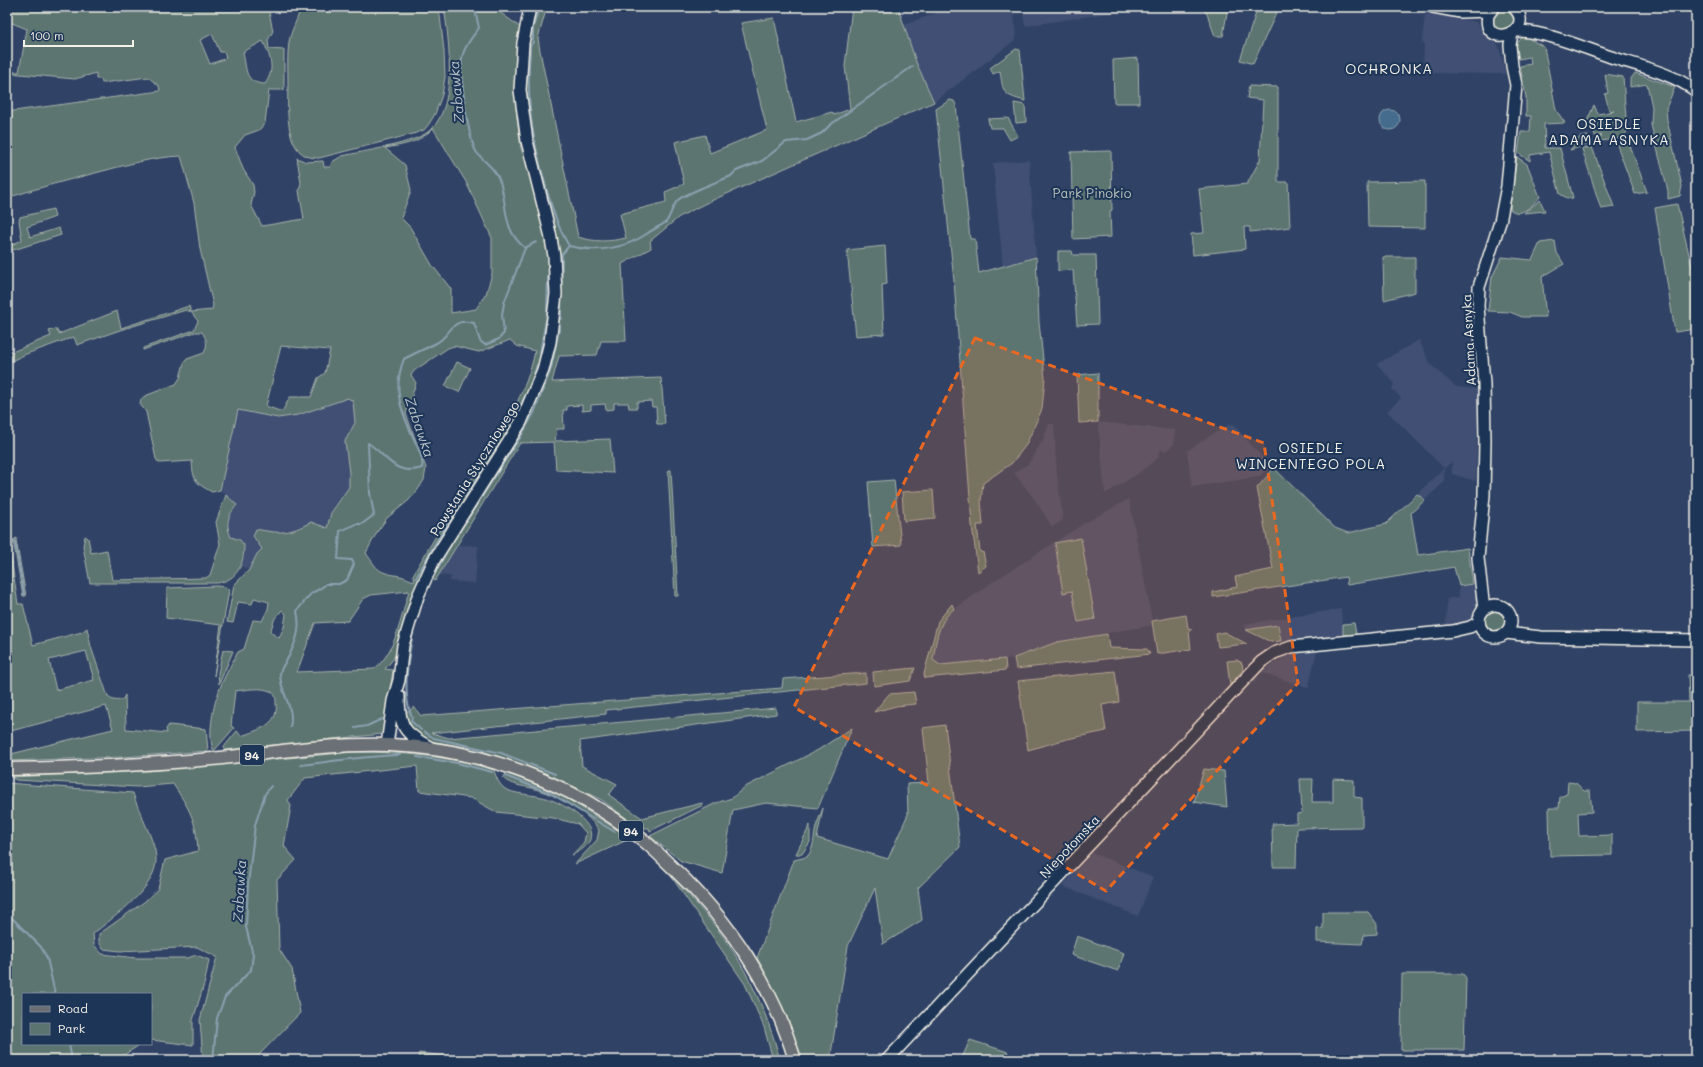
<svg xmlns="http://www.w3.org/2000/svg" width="1703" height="1067" viewBox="0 0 1703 1067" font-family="Mali,sans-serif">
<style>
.built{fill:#415073}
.green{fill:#5b7470;stroke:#a8b2ac;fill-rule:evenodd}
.water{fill:#456c8d;stroke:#8ba1b1}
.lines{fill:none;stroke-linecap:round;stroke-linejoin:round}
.stream{stroke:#8ba1b1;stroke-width:2}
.secondary-casing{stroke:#f4f1e8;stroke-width:14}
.primary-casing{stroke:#f4f1e8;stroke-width:15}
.secondary{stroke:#1d3557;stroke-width:11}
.primary{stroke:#6b6f75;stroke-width:12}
.marked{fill:#e96822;fill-opacity:0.2;stroke:#e96822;stroke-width:3;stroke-dasharray:8 5;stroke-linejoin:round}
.labels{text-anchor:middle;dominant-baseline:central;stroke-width:4;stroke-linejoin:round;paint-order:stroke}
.shield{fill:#1d3557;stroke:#b4b9bc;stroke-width:1}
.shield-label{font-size:12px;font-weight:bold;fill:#f4f1e8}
.park-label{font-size:13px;fill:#b7bfb8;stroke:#1d3557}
.street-label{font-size:13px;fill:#f4f1e8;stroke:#1d3557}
.neighbourhood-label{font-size:14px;letter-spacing:1px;fill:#f4f1e8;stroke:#1d3557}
.water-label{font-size:14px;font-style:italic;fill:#b7c2c8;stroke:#1d3557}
</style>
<rect width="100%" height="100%" fill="#304366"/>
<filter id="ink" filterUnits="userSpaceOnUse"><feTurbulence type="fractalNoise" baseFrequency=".025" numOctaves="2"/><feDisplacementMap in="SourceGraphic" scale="8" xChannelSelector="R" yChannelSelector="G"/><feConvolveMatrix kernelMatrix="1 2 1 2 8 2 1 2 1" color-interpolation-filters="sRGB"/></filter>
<g filter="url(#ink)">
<g class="built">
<polygon points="935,7 1012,7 1017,34 1015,40 934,102 916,62 904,25 936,13"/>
<polygon points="1022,7 1147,7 1025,26"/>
<polygon points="1425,13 1477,22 1481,28 1498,44 1506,74 1423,73 1424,44 1422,43"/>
<polygon points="1029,160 1036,257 1003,267 993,163"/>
<polygon points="1419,340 1431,365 1456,387 1478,389 1476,481 1452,474 1452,462 1444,468 1444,482 1425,500 1417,494 1444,468 1387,411 1401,398 1392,389 1394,383 1377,364"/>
<polygon points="349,398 353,401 355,423 345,441 349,473 349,487 331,513 327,529 311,522 293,531 273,533 256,529 253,536 262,549 257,554 249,570 241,566 244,555 240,540 231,537 228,531 228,519 230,513 237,504 220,490 238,410 278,418 298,415"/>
<polygon points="1098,422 1175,430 1174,444 1166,451 1161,450 1158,453 1159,457 1136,475 1105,494"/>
<polygon points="1049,424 1054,424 1057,474 1063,520 1052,527 1036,501 1014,473 1028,464 1043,440"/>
<polygon points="1233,424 1270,466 1259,477 1192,487 1187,451 1224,427"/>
<polygon points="1129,499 1153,625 1057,642 1015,658 940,665 933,659 937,635 945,616 991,583 1083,524"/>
<polygon points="457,545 478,546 475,583 450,581 451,576 438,575"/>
<polygon points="1473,584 1479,605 1473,619 1462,625 1446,625 1447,599 1459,597 1459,586"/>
<polygon points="1341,609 1343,635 1281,641 1278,625 1246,630 1246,629 1245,624"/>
<polygon points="1317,651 1308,688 1261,672 1287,655"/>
<polygon points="1092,853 1153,877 1138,916 1062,886"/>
<polygon points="1194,1055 1287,1058 1287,1060 1192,1060"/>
</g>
<g class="green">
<path d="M7 7H268L273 31 268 40 269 49 284 50V90H269L265 123 259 130 245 135 235 147 243 169 253 185 254 192 251 205 262 226 304 219 299 191 301 183 297 158 306 162 323 161 324 167H330L332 162 342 156C365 151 406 145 425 134 459 114 449 40 444 7H493L521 28 515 75 516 109 521 149 527 161 546 236 551 269 550 312 540 367 516 423 422 574 414 591 394 658 385 669 393 670 383 734 225 750 224 747 237 731 241 736C258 730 279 725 276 704 276 700 276 695 272 692 262 686 245 690 235 691L231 726 234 728 214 751C207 740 213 706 218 694 222 680 231 665 238 652L244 649 253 620 262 621 268 609 269 602 254 598 252 604 238 602 233 623 227 622 234 585 249 570 257 554 262 549 253 536 256 529C280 534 289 534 311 522L327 528 331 513 349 487V473L345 441 355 423 353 401 348 398 298 415 278 418 238 410 220 490 212 492C195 483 193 480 192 461L159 463 156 459 146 412 140 404 141 399 145 396 176 384 180 378 184 363 187 359 204 353C208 345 207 340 202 332H195L143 350V348L194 330 198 321 191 312 186 310 120 330 77 345 74 337 26 354 7 363V354L51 336 49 331 56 329 59 334 117 311 121 328 189 306 191 312 212 310 213 305 200 249 194 203 181 156C153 157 126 165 99 172 68 180 37 188 7 198V112L160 91 159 86 148 77 102 83 101 79H96V73L75 79 9 73 8 71 19 72 27 29 7 21ZM212 34 220 52H224L226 57 224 59 210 64 200 40ZM263 41C270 56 276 69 265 84 244 83 247 70 243 52ZM433 128 466 182 492 238V274L486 294 476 309 451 313V289L432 265 410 227 401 218 411 190 405 165 385 148C404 145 419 143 433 128ZM510 340 517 346 535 351C527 393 502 430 480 466 457 502 434 538 413 575L415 581C410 580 405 577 400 576 378 572 379 572 366 553L377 532 387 518 408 501 417 491 424 480 426 468 406 414 416 383 411 375 415 370 448 348 454 346 479 352ZM281 346 330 350 325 373 318 378 311 397H290L282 412 266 406ZM409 591C401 616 396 653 374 669L297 672 315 623 348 621 363 599 371 595ZM282 610 286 614 284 627 279 638 270 632 275 618Z"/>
<path d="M301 7H439L444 51 445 77 442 95 435 114 429 124 424 130 413 134 319 158C282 160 288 105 288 82 288 69 287 55 289 42 291 30 298 19 301 7Z"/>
<path d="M536 7H547L538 38 540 51 578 237C594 242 609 242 626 238L620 214 666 202 665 192 684 184 675 142 705 135 710 153 767 130 741 23 774 18 796 122 832 112 834 115 850 109 845 66 852 7H898L916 62 934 102 704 204 679 217 650 241 651 248 622 264 626 341H601L597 355 559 356 552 382 661 378 665 424H657L656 407H652L651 401 637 402V408H629L628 403H614V409L606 410 605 404 591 405V410L582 411V405L567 406V410H563L564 429H557L555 441 610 439 613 473 556 470 554 442 520 443 435 581 430 577 524 426 539 395 559 328 561 300 558 238 531 140 527 115 525 72 531 21Z"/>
<polygon points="1201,7 1228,7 1223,36 1215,36 1207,14"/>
<polygon points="1258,7 1279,7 1253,64 1240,60"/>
<circle cx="1503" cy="19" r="11"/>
<polygon points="1523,37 1528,38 1544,47 1556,110 1565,123 1544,124 1545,148 1560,148 1573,198 1567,198 1560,194 1549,152 1530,155 1530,161 1518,153 1521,132 1530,132 1531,116 1526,116 1526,97 1520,66 1531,64 1530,57 1519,59 1516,44"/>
<path d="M1016 49 1020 50 1025 101C1003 95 1003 93 1000 71L993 74 990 68Z"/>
<polygon points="1138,58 1139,103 1114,103 1113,60"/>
<polygon points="1635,73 1675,87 1666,108 1667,120 1682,186 1680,196 1668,199 1668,191 1651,125 1652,107 1647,84 1630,87 1630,80"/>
<polygon points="1605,74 1623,77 1627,132 1621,138 1601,141 1596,137 1602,136 1601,135 1595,136 1592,121 1587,121 1594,105 1598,114 1614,111 1609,110 1605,94 1608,93"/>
<polygon points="1249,86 1278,87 1278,182 1288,182 1290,227 1250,232 1250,227 1244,227 1245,249 1193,255 1191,234 1204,233 1199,189 1247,184 1260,160 1263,100 1247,98"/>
<polygon points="950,100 954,101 956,105 970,239 975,239 979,273 1036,257 1039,322 1045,378 1042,409 1026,445 1012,463 983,483 981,501 983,525 977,525 980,552 983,552 986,566 978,572 972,525 954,281 936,109"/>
<polygon points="1014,103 1025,105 1026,122 1016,123"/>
<polygon points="1008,118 1018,136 1010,140 1003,128 990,128 988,119"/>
<polygon points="1588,136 1593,143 1570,150 1580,137"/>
<polygon points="1625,141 1630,146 1647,192 1635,194 1617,145"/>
<polygon points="1592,147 1614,207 1601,209 1582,149"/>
<polygon points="1111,151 1112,210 1110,211 1111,237 1073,239 1071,152"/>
<path d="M1517 157 1527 164 1540 197C1533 204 1522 218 1511 210L1510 206Z"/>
<polygon points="1425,181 1425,228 1368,227 1367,182"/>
<polygon points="1540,200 1545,211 1524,213"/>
<polygon points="1677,204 1692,267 1696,266 1696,329 1675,332 1655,208"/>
<polygon points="53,209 55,217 27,227 30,237 59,228 61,235 7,252 7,247 22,240 19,221 20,217"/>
<polygon points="1555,241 1557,253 1564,264 1542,277 1546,317 1522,317 1510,312 1488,311 1492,277 1502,257 1532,260 1540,243"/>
<polygon points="885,246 887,284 882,285 884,334 856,336 847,250"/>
<polygon points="1058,251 1072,251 1073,255 1096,255 1098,324 1077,325 1073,270 1058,271"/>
<polygon points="1383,257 1415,257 1415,292 1384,300"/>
<polygon points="457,362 470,368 459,392 445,386"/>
<polygon points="1098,373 1098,422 1079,423 1077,375"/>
<polygon points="1274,468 1335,528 1348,533 1386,524 1417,494 1425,500 1411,513 1418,555 1468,548 1473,584 1459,586 1454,567 1347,585 1346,577 1213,597 1213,592 1237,587 1235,577 1273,569 1257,488"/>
<polygon points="668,470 671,470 678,596 675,596"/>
<polygon points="894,480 901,545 873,547 868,482"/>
<polygon points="933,490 935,518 904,521 902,492"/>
<path d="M226 495 237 505C228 515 225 524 231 537L240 540 244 545C244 564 238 580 217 583H90L83 546 85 536 88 538 91 553 107 550 112 580 206 578 210 575 220 544 216 522Z"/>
<path d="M7 532 18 604H23L33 645 82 632 87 628 91 647 108 697C113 701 117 701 123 699L125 695 126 729 167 733 166 729 169 725 206 729 208 751 122 757 7 761V755L113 729 106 706 7 732ZM86 651 94 680 56 690 49 660Z"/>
<polygon points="17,538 16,540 26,596 23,596 13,540"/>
<polygon points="1081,538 1095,619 1078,622 1072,591 1063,593 1055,543"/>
<polygon points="217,586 226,587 229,590 214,676 221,625 166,618 167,588"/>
<path d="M952 604 954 609C938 621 936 641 933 660L940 665 1005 659 1006 670 925 678 924 674 938 621Z"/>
<circle cx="1495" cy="621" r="10"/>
<polygon points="1186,615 1188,628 1192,629 1189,631 1191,649 1157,654 1152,621"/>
<polygon points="1354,623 1356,634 1343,635 1343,624"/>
<polygon points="1278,625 1281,641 1271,642 1246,630"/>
<polygon points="1224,632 1247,644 1218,647 1216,634"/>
<polygon points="1107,634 1109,648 1147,649 1150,654 1016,669 1014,658 1057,642"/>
<polygon points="223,650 233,651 219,684 218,673"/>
<polygon points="1237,660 1242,663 1243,670 1230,685 1227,661"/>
<polygon points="915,668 910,681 874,686 873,672"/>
<polygon points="1115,671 1119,702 1102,705 1106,731 1067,739 1028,750 1018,681"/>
<polygon points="866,673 866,683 606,710 606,714 431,733 449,738 776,708 776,714 580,741 582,766 617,784 609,795 642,818 702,803 703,805 650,831 649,828 639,828 602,800 557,779 474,748 435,742 417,736 408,729 406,713 414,707 421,716 782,688 783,679"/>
<polygon points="1688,675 1696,675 1696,731 1637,732 1637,702 1689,702"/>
<polygon points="914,692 916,704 896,706 874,712 889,694"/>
<path d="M945 725 960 847 918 888 922 920 883 944 875 888 848 946 830 1060H803L786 1016 757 958 794 860 807 857C815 847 813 838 816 827 818 820 821 814 823 808L817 838 888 859 908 814 907 784 929 783 923 728Z"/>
<polygon points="852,728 818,808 766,803 733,810 722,873 681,861 650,836 716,803 732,798 745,787 818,750"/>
<path d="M354 752C401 752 448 756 494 770 496 777 499 786 507 790 521 796 540 794 554 801 579 812 612 837 572 855L584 842 586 833 578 824 553 818 496 812 471 798 419 791 417 766 305 778 288 800 291 806 284 846 296 860 277 880 279 949 292 969 300 1013 254 1060H203L200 1020 217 957 197 947 120 951 103 949 99 942V934L144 902 158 889 165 860 198 851C196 819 190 810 173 784L137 787 16 780 11 777 147 771Z"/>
<polygon points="1204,769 1224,771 1227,807 1194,802"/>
<path d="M507 773 563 796 627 836V840L575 864 597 840 599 830C585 809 556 795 532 788 522 786 510 785 503 778Z"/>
<polygon points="1300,779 1313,779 1312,802 1333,802 1333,779 1354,780 1354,797 1362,798 1362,827 1297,828 1296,867 1273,867 1272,824 1297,823 1297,814 1302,813"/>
<polygon points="1568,782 1576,783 1584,791 1590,791 1592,812 1578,813 1579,836 1612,835 1612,855 1550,856 1549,808 1559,808 1560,797 1567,794"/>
<path d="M7 783 133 793C138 812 155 840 156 857 158 888 114 916 93 934L94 945 102 954 136 958H188L196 955 209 960 205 981 193 1020V1045L151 1040V994H23V1044H141L116 1060H7Z"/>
<polygon points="810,825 810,842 802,854 796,854"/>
<path d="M669 873C683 889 698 905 711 921 744 961 767 1011 780 1060H773L764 1027 745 984Z"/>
<polygon points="1323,912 1368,912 1377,924 1377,934 1364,935 1362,944 1317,942 1317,929 1323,928"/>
<polygon points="1077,936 1124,953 1118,971 1071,955"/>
<polygon points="1402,974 1463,974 1466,978 1464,1050 1401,1050"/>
<polygon points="970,1040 1008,1052 1004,1060 961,1060"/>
<polygon points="419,1053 490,1060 418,1060"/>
</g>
<circle class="water" cx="1390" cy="120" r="10"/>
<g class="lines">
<g class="stream">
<path d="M539 7 533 28V42L530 46V52C526 103 532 138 546 187 552 208 558 228 569 246L562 254 561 319"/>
<path d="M569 246C596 253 625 249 648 233 653 229 661 226 666 222 671 216 672 206 678 200 686 193 720 181 731 176L736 171 762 161 786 142 807 140 822 133 830 125 913 66"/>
<polyline points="525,248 536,242"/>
<polyline points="540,353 547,314 548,277"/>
<polyline points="531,383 537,365"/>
<polyline points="511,426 525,396"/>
<polyline points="465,497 500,443"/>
<polyline points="15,541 24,595"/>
<polyline points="416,578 434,545 459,506"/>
<polyline points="432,579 447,551 521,436 534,413 551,369 560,325"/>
<polyline points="421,606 427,588"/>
<path d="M414 627C409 653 401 693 412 717L411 721 421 730"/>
<path d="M290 727C295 708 281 694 280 675 280 668 286 662 289 656 297 639 301 629 297 611 300 607 309 595 312 593 317 590 321 589 326 584H339L347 580 354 564 352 560 338 559 340 531 356 524H362L374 515 370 493 368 443C387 455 394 477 422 468 424 458 418 449 414 439 401 411 392 389 404 359 415 353 427 348 438 342 452 333 451 317 474 323L480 341 485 345 499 339 504 333 502 315 504 303 525 248C502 230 508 207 500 182 496 169 485 163 477 153 468 140 458 68 463 54 466 44 473 36 479 28L475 10 472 7"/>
<polyline points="355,728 367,726 382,719"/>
<polyline points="424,732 434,738 501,753 555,774"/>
<polyline points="417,757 457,763 492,772"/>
<path d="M301 765C334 761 366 756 400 755"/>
<polyline points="505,776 550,793 615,832"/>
<polyline points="7,913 41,947 47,958 55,994"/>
<polyline points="69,1044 72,1060"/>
<polyline points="213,1060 217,1018 225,997 251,970 253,955 246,927 248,884 255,825 265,794 271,786"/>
</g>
<defs>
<g id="secondary">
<polyline points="1433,7 1460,12 1490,11"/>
<path d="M1494 7 1488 15C1481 52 1540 31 1513 7"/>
<path d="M1514 31C1543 30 1584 48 1611 57 1639 66 1672 73 1696 91"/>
<circle cx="1495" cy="621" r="16"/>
<polyline points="1484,609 1478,558 1484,495 1485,441 1484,384 1478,306 1479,287 1500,222 1507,186 1516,85 1512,66 1510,45 1512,33"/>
<polyline points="1506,633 1541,637 1696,640"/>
<path d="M399 696C399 727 404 733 431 748"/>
<polyline points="387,745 393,701 399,680 403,645 418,596 434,560 521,422 543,370 550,342 556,294 554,256 550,233 527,141 520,90 523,43 530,7"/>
<polyline points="887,1060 1261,662 1274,653 1291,647 1453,631 1470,627 1479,622"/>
</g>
<path id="primary" d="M7 769C76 768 144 765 212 759 271 753 330 743 389 745 480 748 573 783 643 840 654 849 664 859 674 869 729 920 774 988 795 1060"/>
</defs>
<use href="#secondary" class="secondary-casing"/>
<use href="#primary" class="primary-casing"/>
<use href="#secondary" class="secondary"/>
<use href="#primary" class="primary"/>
</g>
</g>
<path class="marked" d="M975 338 1264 443 1298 683 1106 891 794 707Z"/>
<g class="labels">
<g class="shield">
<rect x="240" y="745" width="24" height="20" rx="3"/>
<rect x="619" y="821" width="24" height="20" rx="3"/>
</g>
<g class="shield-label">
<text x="252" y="755">94</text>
<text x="631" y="831">94</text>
</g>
<g class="park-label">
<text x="1092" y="192">Park Pinokio</text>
</g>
<g class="street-label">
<text transform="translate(1468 340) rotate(-93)">Adama Asnyka</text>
<text transform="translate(474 468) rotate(-58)">Powstania Styczniowego</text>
<text transform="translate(1069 846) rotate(-47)">Niepołomska</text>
</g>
<g class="neighbourhood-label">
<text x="1389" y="68">OCHRONKA</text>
<text x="1609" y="123">OSIEDLE<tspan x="1609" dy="16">ADAMA ASNYKA</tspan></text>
<text x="1311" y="447">OSIEDLE<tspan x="1311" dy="16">WINCENTEGO POLA</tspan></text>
</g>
<g class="water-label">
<text transform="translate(456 92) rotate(-95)">Zabawka</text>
<text transform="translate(420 427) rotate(71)">Zabawka</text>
<text transform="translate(239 891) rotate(-87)">Zabawka</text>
</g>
</g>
<rect width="1703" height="1067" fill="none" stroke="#1d3557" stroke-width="24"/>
<rect x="12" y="12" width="1679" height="1043" fill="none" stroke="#f4f1e8" stroke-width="1.5" filter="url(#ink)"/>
<rect x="22" y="993" width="130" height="52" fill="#1d3557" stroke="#738091"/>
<rect x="30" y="1006" width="20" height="6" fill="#6b6f75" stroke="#738091"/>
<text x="58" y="1013" font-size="12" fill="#f4f1e8">Road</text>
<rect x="30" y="1023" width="20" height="12" fill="#5b7470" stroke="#738091"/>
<text x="58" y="1033" font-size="12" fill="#f4f1e8">Park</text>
<path d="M24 40v6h109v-6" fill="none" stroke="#f4f1e8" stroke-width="2"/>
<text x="30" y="40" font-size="12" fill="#f4f1e8" stroke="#1d3557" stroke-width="3" paint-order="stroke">100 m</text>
</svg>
